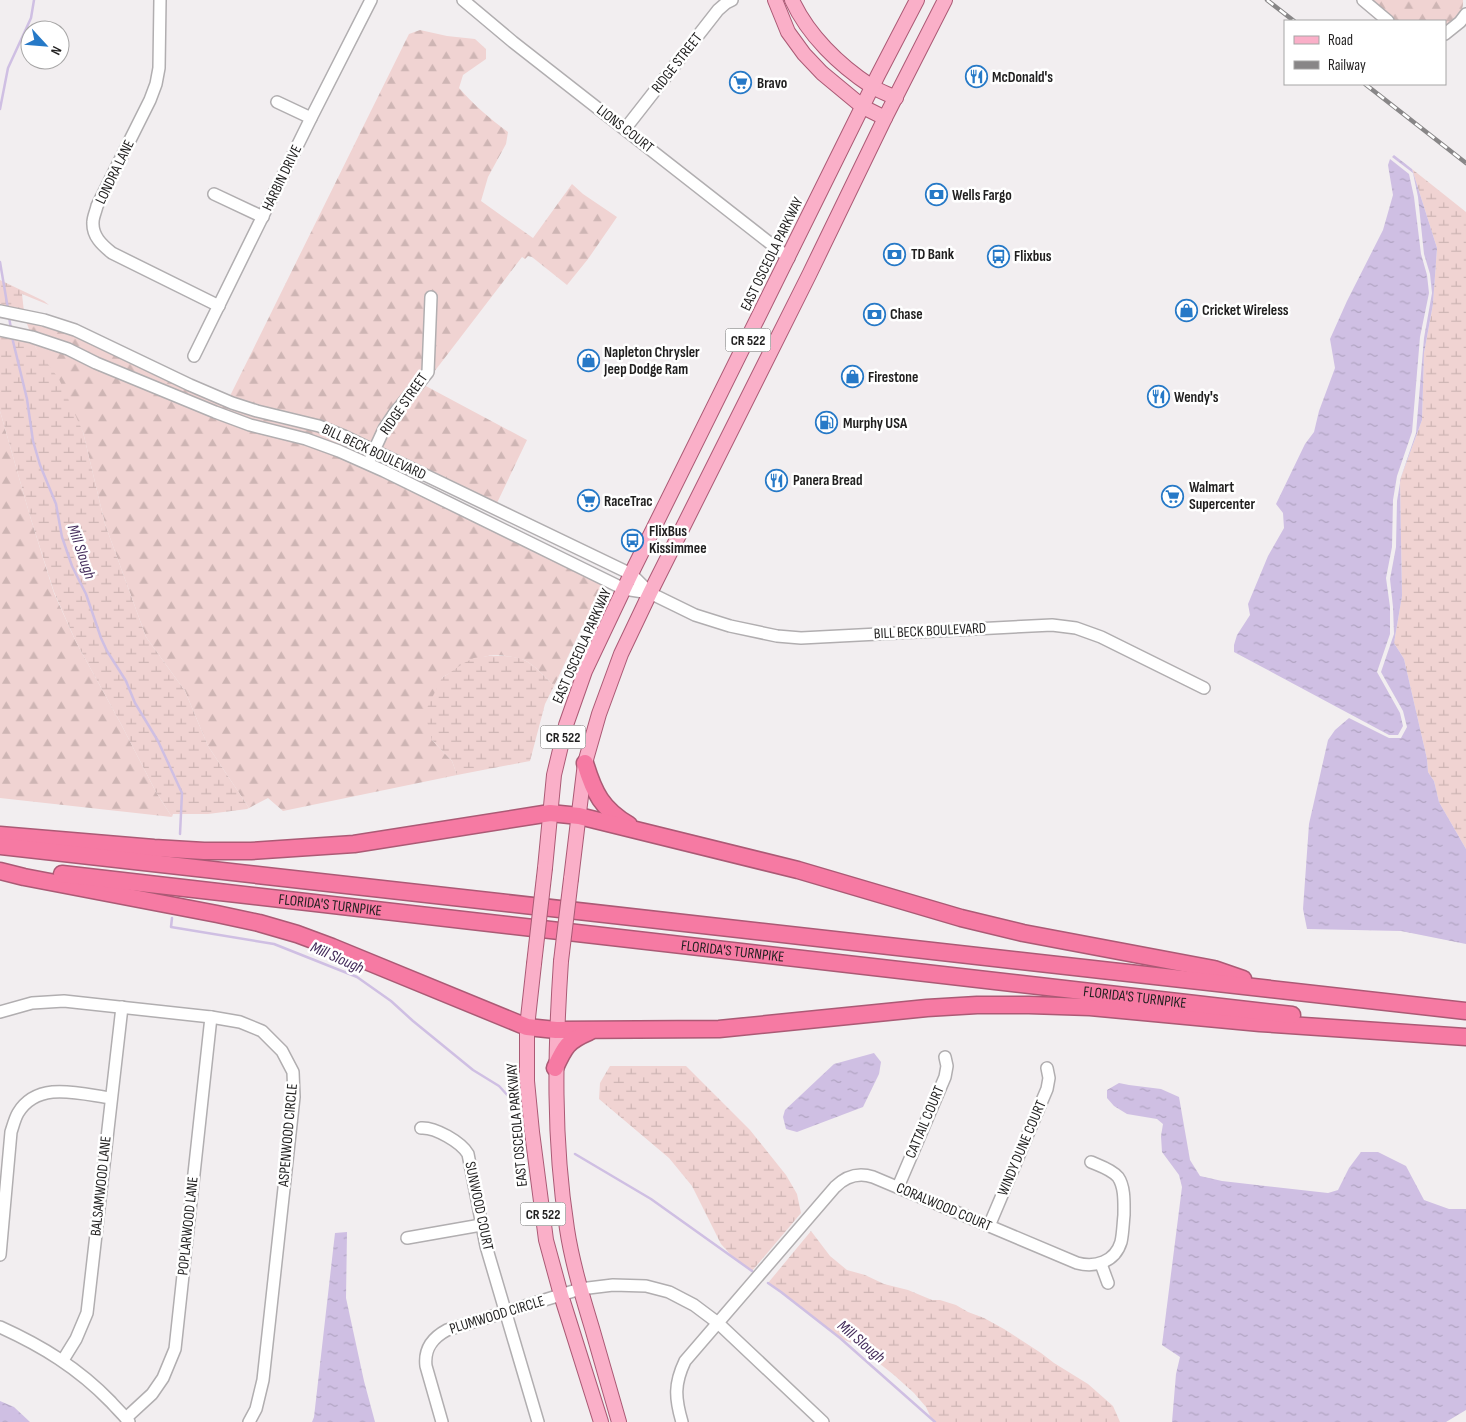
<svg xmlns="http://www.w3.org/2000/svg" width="1466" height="1422" viewBox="0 0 1466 1422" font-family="'Sofia Sans Condensed',sans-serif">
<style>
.forest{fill:url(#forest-firs)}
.wetland{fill:url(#wetland-marsh)}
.water{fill:url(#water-ripples)}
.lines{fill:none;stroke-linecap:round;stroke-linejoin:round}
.stream{stroke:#cfbfe3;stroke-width:2.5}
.minor-casing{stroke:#b1aeb0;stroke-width:14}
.major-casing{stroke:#ab5a75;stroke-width:16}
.highway-casing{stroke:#ab5a75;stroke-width:19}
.minor{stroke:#fff;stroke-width:11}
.major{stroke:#faafc8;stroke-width:14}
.highway{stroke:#f67aa3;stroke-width:16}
.rail-casing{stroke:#888687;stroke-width:4.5}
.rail{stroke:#fff;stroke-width:2.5;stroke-dasharray:8;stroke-linecap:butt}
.major-bridge-casing{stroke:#ab5a75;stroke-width:16;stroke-linecap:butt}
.major-bridge{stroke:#faafc8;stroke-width:14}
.labels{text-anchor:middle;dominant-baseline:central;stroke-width:5;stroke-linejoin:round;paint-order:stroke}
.shield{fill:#fff;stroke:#636262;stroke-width:1}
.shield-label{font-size:14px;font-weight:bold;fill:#201f1f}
.street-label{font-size:15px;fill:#201f1f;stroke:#fff}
.poi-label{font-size:15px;font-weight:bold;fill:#201f1f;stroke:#fff;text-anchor:start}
.water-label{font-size:16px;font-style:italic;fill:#442c5b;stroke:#fff}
</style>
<defs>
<pattern id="forest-firs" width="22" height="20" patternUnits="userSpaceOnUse" patternTransform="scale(1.25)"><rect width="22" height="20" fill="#f0d3d2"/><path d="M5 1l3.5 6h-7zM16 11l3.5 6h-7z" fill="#ceb5b4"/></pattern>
<pattern id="wetland-marsh" width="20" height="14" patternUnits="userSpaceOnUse" patternTransform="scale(1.25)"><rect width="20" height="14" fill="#f0d3d2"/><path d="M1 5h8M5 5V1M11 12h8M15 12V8" fill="none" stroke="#ceb5b4"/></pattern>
<pattern id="water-ripples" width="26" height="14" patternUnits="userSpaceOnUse" patternTransform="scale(1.25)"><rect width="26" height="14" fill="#cfbfe3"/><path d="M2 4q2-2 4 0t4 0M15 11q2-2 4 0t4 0" fill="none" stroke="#b1a4c2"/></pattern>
</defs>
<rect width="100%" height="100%" fill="#f2eef0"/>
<g class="forest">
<path d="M1369 0H1463C1464 14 1455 20 1445 28V21H1395Z"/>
<path d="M420 30 447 36 475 39 486 49V59L463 75 459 88C474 105 490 119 508 132L506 144 488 177 481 201 533 238 572 184 583 194 617 217 588 259 567 285 532 257 528 256 525 259 522 257 424 385 527 440 496 505 380 449 389 431 433 364 436 293 427 292 423 370 372 445 229 398 409 34Z"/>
<polygon points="26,321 74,334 188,389 318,430 368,452 365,458 252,421 30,332"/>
<path d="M34 342 338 455 382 475 607 586 582 627 554 686C545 677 535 665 524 660 516 657 497 654 488 656 478 657 451 672 442 678L432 740 452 761 457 775 283 811 268 798 249 808 208 746 185 691 146 637 105 524 83 432 36 348Z"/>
<polygon points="0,411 30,516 54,593 76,642 121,724 156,792 172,817 0,798"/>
</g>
<g class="wetland">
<polygon points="1412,169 1466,212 1466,849 1439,802 1434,781 1428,772 1427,759 1404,659 1394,643 1402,596 1400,480 1422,420 1424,353 1433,304 1437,248"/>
<polygon points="0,280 44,301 49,305 22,294 24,312 0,307"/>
<polygon points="0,334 34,342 36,348 59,379 83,432 105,524 146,637 185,691 208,746 249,808 247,809 208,814 173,814 172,817 156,792 121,724 76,642 54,592 30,516 0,411"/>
<path d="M488 656C499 656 513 655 524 660 535 665 545 677 554 686L545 704 530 761 457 775 452 761 432 740 427 721V708L442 678 464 663 474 658Z"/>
<polygon points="610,1066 686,1066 750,1130 786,1175 797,1194 801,1213 752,1271 731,1255 721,1244 692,1186 669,1158 599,1099 600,1083"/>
<polygon points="811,1231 830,1256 847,1270 865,1275 884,1284 908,1290 932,1300 940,1300 956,1305 968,1312 984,1318 1004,1329 1041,1353 1054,1363 1088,1384 1113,1406 1120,1422 933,1422 926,1407 914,1393 894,1375 856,1345 840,1338 781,1292 768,1283"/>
</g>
<g class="water">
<polygon points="1394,155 1412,169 1437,248 1433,304 1424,353 1422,420 1400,480 1402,596 1394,643 1404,659 1427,759 1428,772 1434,781 1439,802 1466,849 1466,944 1401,931 1307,929 1303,909 1309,824 1328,740 1335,730 1349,718 1389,738 1401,738 1407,727 1403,711 1381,672 1394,634 1393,607 1390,579 1396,547 1397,501 1401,477 1416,433 1424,338 1432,293 1430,274 1424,254 1418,197 1413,173 1392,157"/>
<polygon points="1390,159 1409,174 1414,197 1421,254 1427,275 1429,293 1420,337 1412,432 1397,476 1393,500 1392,547 1386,578 1390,607 1390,634 1377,672 1400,713 1403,726 1398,735 1389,735 1234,652 1234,645 1237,635 1250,615 1248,604 1268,556 1284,528 1283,513 1276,504 1305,444 1314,432 1319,411 1335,368 1330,339 1347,301 1383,230 1393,195 1388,165"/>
<polygon points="874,1053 881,1062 879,1074 863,1107 797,1132 786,1129 783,1117 785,1110 834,1064"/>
<polygon points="1119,1083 1129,1085 1161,1089 1179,1097 1190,1160 1200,1176 1222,1181 1328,1193 1338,1190 1349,1168 1361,1152 1378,1152 1406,1166 1424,1200 1449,1209 1466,1209 1466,1410 1446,1422 1172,1422 1176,1374 1180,1357 1162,1345 1182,1187 1179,1175 1162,1152 1161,1136 1163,1124 1157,1119 1127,1114 1114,1106 1107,1098 1107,1090"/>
<polygon points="347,1232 346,1298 364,1381 375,1422 312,1422 314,1417 335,1233"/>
<polygon points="0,1401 14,1407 30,1422 0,1422"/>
</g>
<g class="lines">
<g class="stream">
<polyline points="0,109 8,68 31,18 34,0"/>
<polyline points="0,262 8,309"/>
<polyline points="9,317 11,329"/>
<polyline points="12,337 27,399 33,441 40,465 56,504 62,537 72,566 86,594 101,638 107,651 126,681 135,703 158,741 182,793 180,834"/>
<polyline points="172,918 171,927 274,944 357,977 391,1001 413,1021 473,1070 499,1086 521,1110"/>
<polyline points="575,1154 651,1199 752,1271"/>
<polyline points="768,1283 781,1292 840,1338 935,1422"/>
</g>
<defs>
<g id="minor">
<path d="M160 0 159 68 156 84 150 100 97 206C96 211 93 217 93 222 92 236 102 245 112 253L219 306"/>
<polyline points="463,0 513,42 789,258"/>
<polyline points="1363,0 1388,21"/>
<polyline points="1445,34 1460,22 1466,14"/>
<polyline points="277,102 311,118"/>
<polyline points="625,129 718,10 726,3 732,0"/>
<polyline points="214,194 263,217"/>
<polyline points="0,311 44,320 75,330 190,385 232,403 257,411 319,426 344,436 631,574 650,593"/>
<polyline points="0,330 32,337 68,349 96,363 215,412 250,425 306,439 339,451 384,471 624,589 650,593 695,615 730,626 777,636 801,638 1052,625 1076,628 1101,637 1204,688"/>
<polyline points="194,356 311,118 371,0"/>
<polyline points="371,457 384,429 394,414 428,372 431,297"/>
<polyline points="0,1012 32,1003 64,1001 211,1017 240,1022 262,1031 282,1051 293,1072 294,1097 263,1380 256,1409 249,1422"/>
<path d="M421 1128C435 1127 461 1142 468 1154L486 1246 538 1422"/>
<polyline points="898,1187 945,1077 947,1066 945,1057"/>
<polyline points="989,1226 1047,1089 1049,1078 1047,1068"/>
<polyline points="407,1238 481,1225"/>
<path d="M0 1255 11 1132C13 1126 15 1118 18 1113 38 1080 80 1094 111 1098"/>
<polyline points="1101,1264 1108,1283"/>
<path d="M0 1327C42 1346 78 1368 111 1402 117 1409 124 1415 129 1422"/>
<polyline points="63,1360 76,1339 87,1313 122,1007"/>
<polyline points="126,1418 152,1394 163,1378 175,1349 211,1017"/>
<path d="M442 1422 426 1366C424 1349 432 1338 447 1330L580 1289 613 1285 646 1286 669 1292 694 1305 718 1323 823 1422"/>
<path d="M682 1422C675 1398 674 1384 685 1361L835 1187C846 1176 858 1172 873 1177L1077 1263C1095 1268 1115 1262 1121 1242 1123 1233 1123 1224 1124 1215 1124 1203 1125 1187 1118 1177 1111 1169 1100 1166 1091 1162"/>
</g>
<g id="major">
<polyline points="775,0 788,32 804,54 822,73 863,107 885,118"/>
<path d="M792 0C808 35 839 65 871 86 879 91 888 94 896 98"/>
<polyline points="545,868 554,775 566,725 585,671 631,574 878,75 917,0"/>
<polyline points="571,879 585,763 599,714 621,654 650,593 809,275 885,118 945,0"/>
<path d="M561 961C555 1050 553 1139 567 1229 572 1262 582 1295 592 1328 601 1359 610 1391 619 1422"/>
<polyline points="534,964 527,1027 527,1081 532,1132 546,1240 561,1295 601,1422"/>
</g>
<g id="highway">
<path d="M585 763C594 793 602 809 629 825"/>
<polyline points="0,835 154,848 204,851 251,851 354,844 550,813 579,816 798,870 961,918 1023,933 1214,969 1243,979"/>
<polyline points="0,846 1466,1011"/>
<polyline points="0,871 24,877 217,914 259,923 297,934 332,947 527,1027 556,1030 719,1029 927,1008 977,1005 1029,1005 1090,1007 1260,1023 1466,1037"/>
<path id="s1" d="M62 874 1292 1015"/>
<path d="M555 1068C565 1046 568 1041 589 1032"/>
</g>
</defs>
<use href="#minor" class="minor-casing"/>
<use href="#major" class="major-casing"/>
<use href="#highway" class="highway-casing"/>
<use href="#minor" class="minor"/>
<use href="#major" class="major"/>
<use href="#highway" class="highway"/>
<defs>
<g id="rail">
<polyline points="1267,0 1294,21"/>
<polyline points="1365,84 1466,163"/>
</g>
</defs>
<use href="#rail" class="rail-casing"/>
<use href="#rail" class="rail"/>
<defs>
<g id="major-bridge">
<polyline points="561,961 571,879"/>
<polyline points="534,964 545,868"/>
</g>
</defs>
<use href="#major-bridge" class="major-bridge-casing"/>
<use href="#major-bridge" class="major-bridge"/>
</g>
<defs>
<symbol id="restaurant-ring" viewBox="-11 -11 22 22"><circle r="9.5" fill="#fff" stroke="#2679c7" stroke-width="1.5"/><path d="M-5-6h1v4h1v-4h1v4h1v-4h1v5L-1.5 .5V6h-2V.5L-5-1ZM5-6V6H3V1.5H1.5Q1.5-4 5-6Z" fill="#2679c7"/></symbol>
<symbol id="supermarket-ring" viewBox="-11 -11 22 22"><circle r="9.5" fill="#fff" stroke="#2679c7" stroke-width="1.5"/><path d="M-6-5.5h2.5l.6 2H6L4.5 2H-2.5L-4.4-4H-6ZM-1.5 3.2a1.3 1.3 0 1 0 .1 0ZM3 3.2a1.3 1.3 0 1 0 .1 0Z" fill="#2679c7"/></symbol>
<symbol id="bank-ring" viewBox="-11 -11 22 22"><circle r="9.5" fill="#fff" stroke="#2679c7" stroke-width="1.5"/><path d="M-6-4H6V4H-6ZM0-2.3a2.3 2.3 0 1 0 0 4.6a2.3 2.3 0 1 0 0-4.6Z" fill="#2679c7"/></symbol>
<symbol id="bus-ring" viewBox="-11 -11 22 22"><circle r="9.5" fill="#fff" stroke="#2679c7" stroke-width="1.5"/><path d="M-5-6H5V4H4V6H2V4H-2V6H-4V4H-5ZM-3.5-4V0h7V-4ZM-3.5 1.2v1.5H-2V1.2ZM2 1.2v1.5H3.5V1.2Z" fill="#2679c7"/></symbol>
<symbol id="shop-ring" viewBox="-11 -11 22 22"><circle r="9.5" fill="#fff" stroke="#2679c7" stroke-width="1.5"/><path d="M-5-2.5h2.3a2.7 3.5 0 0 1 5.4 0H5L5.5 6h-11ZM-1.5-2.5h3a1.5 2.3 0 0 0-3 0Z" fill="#2679c7"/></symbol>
<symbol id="fuel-ring" viewBox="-11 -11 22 22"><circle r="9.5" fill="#fff" stroke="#2679c7" stroke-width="1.5"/><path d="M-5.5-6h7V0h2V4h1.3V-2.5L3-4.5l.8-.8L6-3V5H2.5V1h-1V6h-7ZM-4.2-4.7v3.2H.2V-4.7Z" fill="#2679c7"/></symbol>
</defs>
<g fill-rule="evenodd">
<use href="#restaurant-ring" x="964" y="64" width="25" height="25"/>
<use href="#supermarket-ring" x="728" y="70" width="25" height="25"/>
<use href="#bank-ring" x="924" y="182" width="25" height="25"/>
<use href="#bank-ring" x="882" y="242" width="25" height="25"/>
<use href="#bus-ring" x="986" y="244" width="25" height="25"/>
<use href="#shop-ring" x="1174" y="298" width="25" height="25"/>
<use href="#bank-ring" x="862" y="302" width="25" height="25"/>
<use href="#shop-ring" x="576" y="348" width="25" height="25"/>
<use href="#shop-ring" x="840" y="364" width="25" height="25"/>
<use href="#restaurant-ring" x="1146" y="384" width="25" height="25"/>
<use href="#fuel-ring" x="814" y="410" width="25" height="25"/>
<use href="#restaurant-ring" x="764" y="468" width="25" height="25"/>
<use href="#supermarket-ring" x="1160" y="484" width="25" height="25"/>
<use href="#supermarket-ring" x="576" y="488" width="25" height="25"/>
<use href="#bus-ring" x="620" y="528" width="25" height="25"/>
</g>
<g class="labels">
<g class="shield">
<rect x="725.5" y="328.5" width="45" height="23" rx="4"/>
<rect x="540.5" y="725.5" width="45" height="23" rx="4"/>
<rect x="520.5" y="1202.5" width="45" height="23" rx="4"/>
</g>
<g class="shield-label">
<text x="748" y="340">CR 522</text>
<text x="563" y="737">CR 522</text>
<text x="543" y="1214">CR 522</text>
</g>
<g class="street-label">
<text transform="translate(677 63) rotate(-52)">RIDGE STREET</text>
<text transform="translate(625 129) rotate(38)">LIONS COURT</text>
<text transform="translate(115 172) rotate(-64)">LONDRA LANE</text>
<text transform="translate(282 178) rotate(-64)">HARBIN DRIVE</text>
<text transform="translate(772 254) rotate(-64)">EAST OSCEOLA PARKWAY</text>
<text transform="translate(404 404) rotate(-55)">RIDGE STREET</text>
<text transform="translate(374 452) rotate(25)">BILL BECK BOULEVARD</text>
<text transform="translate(930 631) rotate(-3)">BILL BECK BOULEVARD</text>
<text transform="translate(582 646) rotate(-66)">EAST OSCEOLA PARKWAY</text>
<text stroke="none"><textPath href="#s1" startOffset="270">FLORIDA'S TURNPIKE</textPath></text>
<text stroke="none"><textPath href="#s1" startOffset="675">FLORIDA'S TURNPIKE</textPath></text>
<text stroke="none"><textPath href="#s1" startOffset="1080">FLORIDA'S TURNPIKE</textPath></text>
<text transform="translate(925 1122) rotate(-67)">CATTAIL COURT</text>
<text transform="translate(517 1125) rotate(-95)">EAST OSCEOLA PARKWAY</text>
<text transform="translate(288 1135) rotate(-85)">ASPENWOOD CIRCLE</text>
<text transform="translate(1022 1148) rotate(-67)">WINDY DUNE COURT</text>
<text transform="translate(101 1186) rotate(-84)">BALSAMWOOD LANE</text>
<text transform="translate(479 1206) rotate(78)">SUNWOOD COURT</text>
<text transform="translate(944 1207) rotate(23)">CORALWOOD COURT</text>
<text transform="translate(188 1226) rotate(-84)">POPLARWOOD LANE</text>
<text transform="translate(497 1315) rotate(-17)">PLUMWOOD CIRCLE</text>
</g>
<g class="poi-label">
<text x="992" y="77">McDonald's</text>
<text x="757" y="83">Bravo</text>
<text x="952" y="195">Wells Fargo</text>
<text x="911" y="254">TD Bank</text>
<text x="1014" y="256">Flixbus</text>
<text x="1202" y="310">Cricket Wireless</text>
<text x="890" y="314">Chase</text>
<text x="604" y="352">Napleton Chrysler<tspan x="604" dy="17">Jeep Dodge Ram</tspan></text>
<text x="868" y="377">Firestone</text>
<text x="1174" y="397">Wendy's</text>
<text x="843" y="423">Murphy USA</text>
<text x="793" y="480">Panera Bread</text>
<text x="1189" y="487">Walmart<tspan x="1189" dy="17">Supercenter</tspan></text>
<text x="604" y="501">RaceTrac</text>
<text x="649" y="531">FlixBus<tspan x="649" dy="17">Kissimmee</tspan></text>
</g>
<g class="water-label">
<text transform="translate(81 552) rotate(71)">Mill Slough</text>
<text transform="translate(337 958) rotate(24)">Mill Slough</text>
<text transform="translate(861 1342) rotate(40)">Mill Slough</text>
</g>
</g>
<rect x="1284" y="20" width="162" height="65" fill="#ffffff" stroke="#a6a5a5"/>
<rect x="1294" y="36" width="25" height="8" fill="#faafc8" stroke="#a6a5a5"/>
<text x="1328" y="45" font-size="15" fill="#201f1f">Road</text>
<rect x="1294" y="61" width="25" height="8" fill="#888687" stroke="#a6a5a5"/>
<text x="1328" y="70" font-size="15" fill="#201f1f">Railway</text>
<g transform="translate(45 45) rotate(116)"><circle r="24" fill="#ffffff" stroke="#a6a5a5"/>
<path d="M0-4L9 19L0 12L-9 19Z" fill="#2679c7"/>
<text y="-8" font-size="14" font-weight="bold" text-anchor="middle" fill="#201f1f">N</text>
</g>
</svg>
